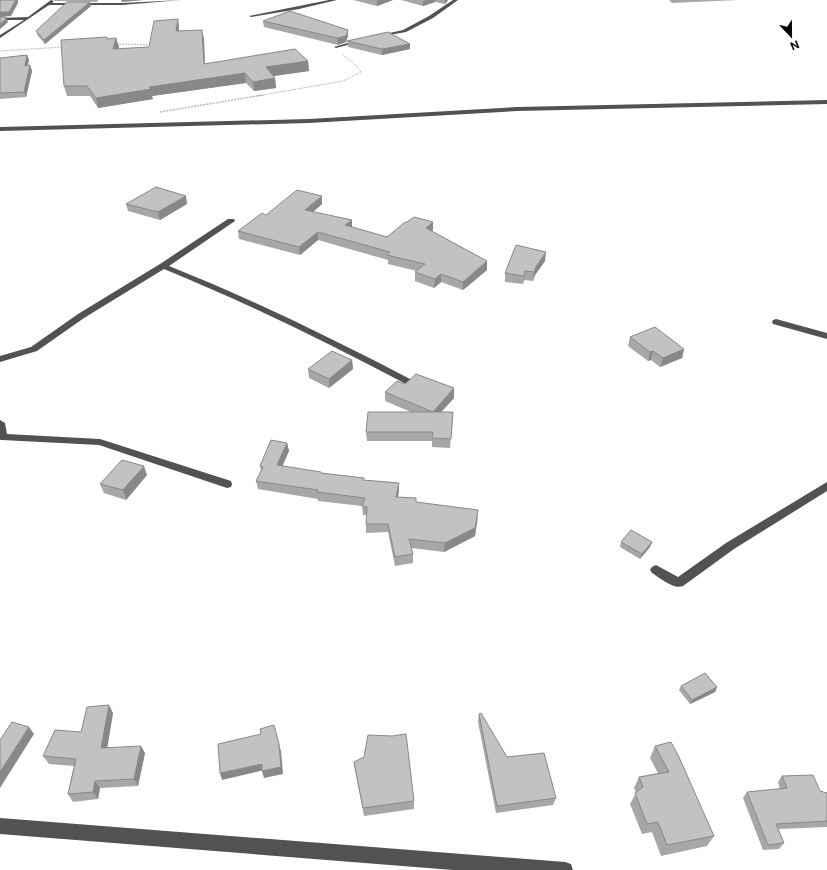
<svg xmlns="http://www.w3.org/2000/svg" width="827" height="870" viewBox="0 0 827 870" font-family="'Public Sans',sans-serif">
<style>
.lines{fill:none;stroke-linecap:round;stroke-linejoin:round}
.path-far1{stroke:#747474;stroke-width:1;stroke-dasharray:0.5 1;stroke-linecap:butt}
.path{stroke:#747474;stroke-width:1.5;stroke-dasharray:0.5 1;stroke-linecap:butt}
.minor{fill:#525252;fill-rule:evenodd}
.wall{fill:#a7a7a7}
.shaded-wall{fill:#888}
.building{fill:#c2c2c2;stroke:#888}
</style>
<rect width="100%" height="100%" fill="#fff"/>
<g class="lines">
<g class="path-far1">
<polyline points="116,44 151,45"/>
<polyline points="0,51 63,47"/>
<polyline points="257,96 343,81 361,72 355,64 343,55"/>
</g>
<polyline class="path" points="160,112 263,95"/>
<g class="minor">
<polygon points="51,0 54,1 52,3 122,3 181,0 122,5 49,5 0,38 0,35 24,20 0,20 0,18 28,17"/>
<polygon points="329,0 337,0 299,9 251,17 249,16"/>
<polygon points="453,0 458,0 433,18 406,32 378,37 376,36 403,30 429,16"/>
<polygon points="361,39 363,41 336,48 334,47"/>
<polygon points="827,100 827,104 517,111 309,123 0,131 0,127 309,119 517,107"/>
<path d="M228 219H234L235 221 169 266C252 299 333 339 412 380L414 382 412 384H406C326 342 247 303 164 269L84 318 37 351 0 362V356L31 347 78 314 160 264Z"/>
<polygon points="776,319 827,333 827,339 773,324 772,322 773,320"/>
<polygon points="0,420 5,423 7,434 100,439 231,481 232,484 231,487 227,488 99,445 2,440 0,440"/>
<path d="M827 482V491L734 549 683 586C674 590 660 578 652 573L650 570 652 567 656 565 678 577 726 543Z"/>
<polygon points="0,818 565,862 571,864 573,870 453,870 0,834"/>
</g>
</g>
<g class="wall">
<polygon points="54,0 98,0 97,2 55,1"/>
<polygon points="353,0 393,0 377,6"/>
<polygon points="401,0 448,0 446,3 445,4 435,2 423,6"/>
<polygon points="669,0 738,0 672,3"/>
<polygon points="91,6 45,44 38,36 36,31"/>
<polygon points="178,19 179,28 179,31 204,39 205,64 308,61 309,71 273,76 275,78 276,88 254,91 246,83 152,96 153,99 98,108 90,96 67,96 64,86 108,39 116,38 119,47 118,49 149,47"/>
<polygon points="263,21 348,36 346,42 338,45 264,27"/>
<polygon points="347,41 410,44 410,49 382,55 348,47"/>
<polygon points="27,55 29,60 28,66 30,65 32,71 26,97 0,99 0,58"/>
<polygon points="126,204 187,204 160,220 128,211"/>
<polygon points="322,204 313,212 352,227 387,237 433,230 432,231 487,261 487,270 463,290 441,282 434,288 415,281 415,272 417,271 388,264 388,260 318,240 300,255 239,239 238,231 266,215"/>
<polygon points="545,261 535,275 533,281 524,280 523,284 505,282 505,273"/>
<polygon points="630,337 684,349 682,358 660,367 651,360 648,361 628,346"/>
<polygon points="352,360 353,369 329,388 309,378 308,369"/>
<polygon points="405,384 454,388 454,398 441,412 453,412 450,448 432,447 432,441 367,441 366,432 411,412 385,401 385,392"/>
<polygon points="287,443 289,451 282,466 321,473 364,480 399,483 399,491 398,497 416,498 416,502 478,518 475,536 444,552 411,548 413,554 413,563 395,566 388,532 366,533 366,515 363,515 362,506 318,501 318,499 258,489 256,481 261,471 260,466"/>
<polygon points="147,475 126,500 104,493 100,484"/>
<polygon points="621,542 652,542 650,547 640,559 620,547"/>
<polygon points="681,686 717,687 715,692 690,704 679,690"/>
<polygon points="113,713 107,748 145,753 138,786 100,788 98,799 73,802 68,794 74,766 49,764 43,756"/>
<polygon points="479,714 507,757 556,798 553,805 496,813 478,722"/>
<polygon points="655,746 714,836 707,846 661,856 652,832 642,834 630,804 636,793 634,788 639,777 658,773 650,758"/>
<polygon points="354,762 414,801 414,809 364,816 355,770"/>
<polygon points="782,776 820,791 827,793 827,827 778,829 784,843 779,849 763,850 743,798 747,792 780,789 778,782"/>
</g>
<g class="shaded-wall">
<polygon points="16,0 18,0 18,3 11,16 0,17 0,12"/>
<polygon points="121,0 144,0 122,2"/>
<polygon points="379,0 393,0 377,6 377,1"/>
<polygon points="427,0 435,0 435,2 423,6 423,1"/>
<polygon points="445,0 448,0 446,3 445,4"/>
<polygon points="90,2 91,6 45,44 44,40"/>
<polygon points="6,17 8,22 6,24 0,29 0,24"/>
<polygon points="178,19 179,28 178,40 176,31"/>
<polygon points="202,30 204,39 205,73 204,64"/>
<polygon points="348,30 348,36 346,42 338,45 337,38"/>
<polygon points="116,38 119,47 115,58 113,49"/>
<polygon points="410,44 410,49 382,55 382,49"/>
<polygon points="27,55 29,60 26,71 25,66"/>
<polygon points="308,61 309,71 267,77 266,67"/>
<polygon points="30,65 32,71 26,97 24,92"/>
<polygon points="245,73 246,83 152,96 153,99 98,108 96,98 149,87"/>
<polygon points="275,78 276,88 254,91 253,82"/>
<polygon points="186,196 187,204 160,220 158,212"/>
<polygon points="322,196 322,204 306,218 305,210"/>
<polygon points="352,220 352,228 345,225"/>
<polygon points="433,222 433,230 426,236 426,228"/>
<polygon points="318,232 318,240 300,255 299,247"/>
<polygon points="546,252 545,261 535,275 533,281 534,272 536,267"/>
<polygon points="487,261 487,270 463,290 463,282"/>
<polygon points="525,271 524,280 523,284 524,276"/>
<polygon points="441,274 441,282 434,288 435,279"/>
<polygon points="684,349 682,358 660,367 663,358"/>
<polygon points="653,351 651,360 648,361 650,352"/>
<polygon points="352,360 353,369 329,388 329,379"/>
<polygon points="454,388 454,398 433,421 433,412"/>
<polygon points="287,443 289,451 279,474 277,465"/>
<polygon points="144,466 147,475 126,500 123,490"/>
<polygon points="399,483 399,491 396,505 396,497"/>
<polygon points="478,510 475,536 444,552 445,543"/>
<polygon points="652,542 650,547 640,559 642,554"/>
<polygon points="717,687 715,692 690,704 692,700"/>
<polygon points="109,705 113,713 106,755 101,748"/>
<polygon points="29,727 34,734 0,788 0,772"/>
<polygon points="279,744 281,751 283,774 264,778 262,771"/>
<polygon points="141,746 145,753 138,786 134,779"/>
<polygon points="262,764 264,770 222,780 220,773"/>
<polygon points="95,781 100,788 98,799 93,792"/>
</g>
<g class="building">
<polygon points="0,0 16,0 9,12 0,12"/>
<polygon points="67,2 90,2 44,40 36,31"/>
<polygon points="290,11 348,30 346,36 337,38 263,21"/>
<polygon points="0,17 6,17 5,20 0,24"/>
<polygon points="178,19 176,31 202,30 204,64 295,49 308,61 266,67 275,78 253,82 245,73 149,87 151,89 96,98 87,86 64,86 61,40 107,37 107,39 116,38 113,49 149,47 154,21"/>
<polygon points="388,32 410,44 382,49 347,41"/>
<polygon points="27,55 25,66 30,65 24,92 0,93 0,58"/>
<polygon points="156,187 186,196 158,212 126,204"/>
<polygon points="297,190 322,196 305,210 352,220 345,225 387,237 405,222 407,222 414,217 433,222 426,228 487,261 463,282 441,274 435,279 415,272 425,264 387,255 390,252 318,232 299,247 238,231 262,213 266,215"/>
<polygon points="516,245 546,252 536,267 534,272 525,271 524,276 505,273"/>
<polygon points="655,327 684,349 663,358 653,351 650,352 630,337"/>
<polygon points="332,351 352,360 329,379 308,369"/>
<polygon points="416,374 454,388 433,412 385,392 397,381 405,384"/>
<polygon points="368,412 453,412 451,439 432,438 433,432 366,432"/>
<polygon points="271,440 287,443 277,465 321,472 321,473 364,478 363,480 399,483 396,497 416,498 416,502 478,510 475,528 445,543 409,539 413,554 395,557 388,524 366,524 367,507 362,506 365,498 317,492 318,490 256,481 263,467 260,466"/>
<polygon points="122,460 144,466 123,490 100,484"/>
<polygon points="631,530 652,542 642,554 621,542"/>
<polygon points="705,673 717,687 692,700 681,686"/>
<polygon points="109,705 101,748 141,746 134,779 95,781 93,792 68,794 76,759 43,756 55,730 81,732 87,707"/>
<polygon points="481,713 507,757 544,753 556,798 497,806 479,714"/>
<polygon points="12,722 29,727 0,772 0,740"/>
<polygon points="274,725 279,744 281,767 262,771 262,764 220,773 218,744 261,734 260,729"/>
<polygon points="406,734 414,801 363,808 354,762 364,757 368,735 392,736"/>
<polygon points="671,742 679,757 714,836 667,845 658,822 647,824 635,793 643,787 639,777 669,772 655,746"/>
<polygon points="813,775 820,791 827,793 827,821 776,824 784,843 768,845 747,792 787,788 782,776"/>
</g>
<g transform="translate(791 36) rotate(158)" stroke="#ffffff" stroke-width="3" paint-order="stroke">
<path d="M0-3L7 15L0 10L-7 15Z" fill="#000000"/>
<text y="-6" font-size="11" font-weight="bold" text-anchor="middle" fill="#000000">N</text>
</g>
</svg>
